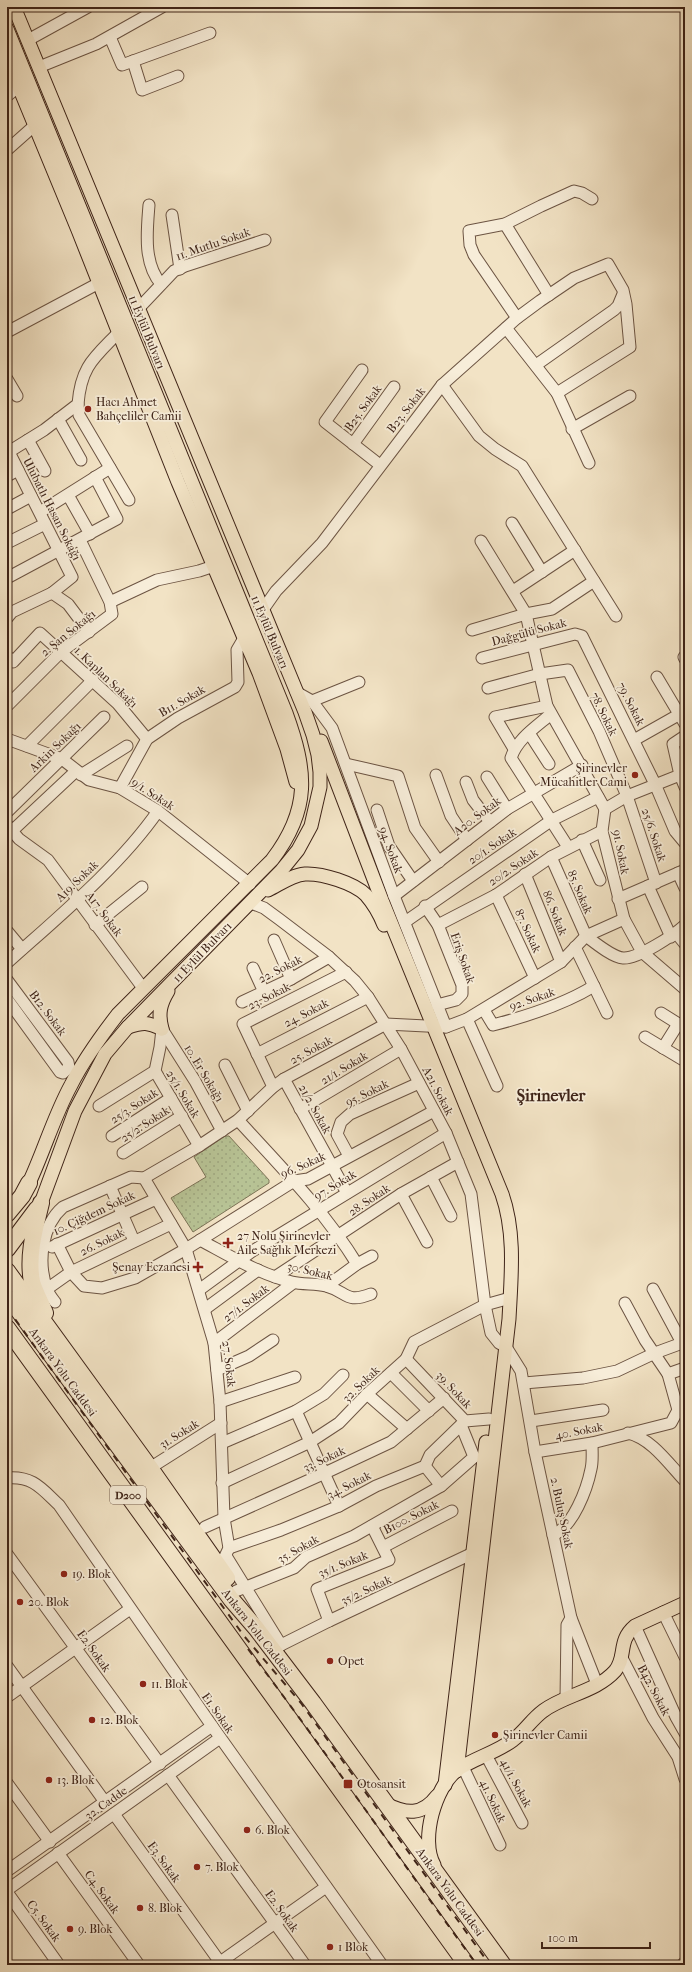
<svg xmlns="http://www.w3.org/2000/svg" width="692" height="1972" viewBox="0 0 692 1972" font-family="'IM FELL French Canon',serif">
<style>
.park{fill:url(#park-dots);stroke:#7c7457}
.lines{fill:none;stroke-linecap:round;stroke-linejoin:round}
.minor-casing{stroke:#6c5443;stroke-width:13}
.major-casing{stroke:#3f2418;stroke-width:15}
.highway-casing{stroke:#3f2418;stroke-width:18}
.minor{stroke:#f7edd9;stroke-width:11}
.major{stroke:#f2e3c5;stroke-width:13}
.highway{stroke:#f2e3c5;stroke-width:16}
.rail{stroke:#3f2418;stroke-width:2;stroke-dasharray:7 7;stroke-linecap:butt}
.poi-dot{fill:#8f2418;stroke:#f7edd9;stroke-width:1.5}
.labels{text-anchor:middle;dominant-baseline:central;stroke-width:3.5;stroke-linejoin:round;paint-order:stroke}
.shield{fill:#f7edd9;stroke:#766052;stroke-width:1}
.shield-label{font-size:11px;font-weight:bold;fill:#3f2418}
.street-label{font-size:12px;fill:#3f2418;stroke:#f7edd9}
.poi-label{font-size:12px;fill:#3f2418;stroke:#f7edd9;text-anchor:start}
.district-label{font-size:16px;font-weight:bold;fill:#3f2418;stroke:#f7edd9}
</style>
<defs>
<pattern id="park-dots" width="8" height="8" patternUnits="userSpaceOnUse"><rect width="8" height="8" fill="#b8c496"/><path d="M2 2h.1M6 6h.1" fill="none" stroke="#9fa881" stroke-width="1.8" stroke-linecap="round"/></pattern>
</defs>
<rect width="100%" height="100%" fill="#f2e3c5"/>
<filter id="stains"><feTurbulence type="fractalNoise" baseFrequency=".005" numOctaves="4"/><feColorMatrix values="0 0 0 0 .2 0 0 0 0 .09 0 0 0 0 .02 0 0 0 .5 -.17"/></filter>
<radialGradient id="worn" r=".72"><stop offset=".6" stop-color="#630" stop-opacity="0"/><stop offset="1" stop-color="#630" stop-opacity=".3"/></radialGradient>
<polygon class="park" points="225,1136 229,1136 269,1180 269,1183 193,1232 171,1198 206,1177 194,1157"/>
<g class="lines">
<defs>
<g id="minor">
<polyline points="110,37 122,65 210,33"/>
<polyline points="28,40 88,7"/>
<polyline points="133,61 142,90 178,76"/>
<polyline points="39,67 96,44 162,7"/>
<polyline points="7,96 18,87"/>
<polyline points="7,150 34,126"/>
<path d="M149 205C147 231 143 263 161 284"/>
<polyline points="172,215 180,269"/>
<polyline points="505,224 549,295"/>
<polyline points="138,309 174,271 185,266 265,240"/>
<polyline points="517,318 474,255 470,245 469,231 505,224 541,206 574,191 582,193 592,199"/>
<polyline points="506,328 557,393 589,463"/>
<polyline points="7,332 99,283"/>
<polyline points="536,365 614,310 618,306 623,294"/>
<polyline points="362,370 325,422 380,465"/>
<polyline points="7,379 17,396"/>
<polyline points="442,385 479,436 495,449 522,466 616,616"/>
<polyline points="78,404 79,415 129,500"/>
<polyline points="58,419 81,460"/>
<polyline points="572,429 630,396"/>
<polyline points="28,440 45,471"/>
<polyline points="353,444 394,387"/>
<polyline points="7,448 72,577 52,593 12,612 7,618"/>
<path d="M7 453 44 430 78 404C81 366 94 358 119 332"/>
<polyline points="7,476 18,470"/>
<polyline points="68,495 90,534"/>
<polyline points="7,509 31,496"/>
<polyline points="40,512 110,468"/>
<polyline points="512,523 542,572"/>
<polyline points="481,541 526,614 547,706 605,809"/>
<polyline points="7,543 45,524"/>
<polyline points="7,578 117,519 95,477"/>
<polyline points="513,591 575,550"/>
<polyline points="52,593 68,604 89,632"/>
<polyline points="110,602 157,580 199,571 214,566"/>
<polyline points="262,611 276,591 322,543 442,385 517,318 540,301 574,278 608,264 623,290 626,304 630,347 557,393"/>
<polyline points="472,630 526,614 552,609 594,581"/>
<polyline points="7,656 13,662 40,633 118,704 147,739"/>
<polyline points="684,657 685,659"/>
<polyline points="482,658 575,634 582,636 655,784 675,831 685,843"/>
<polyline points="657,677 685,724"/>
<polyline points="488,688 540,674 568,670 599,731 627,796 656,883"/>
<polyline points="296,692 312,701 332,728 394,896 446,1027"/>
<polyline points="312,701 359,682"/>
<polyline points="7,706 61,652 112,614 110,602 80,540"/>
<path d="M551 714C536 727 517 739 511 758L568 847"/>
<polyline points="529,733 549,764"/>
<polyline points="7,739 62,759 89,780 120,788 158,811 250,884"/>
<polyline points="634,740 680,714"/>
<polyline points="27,746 93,680"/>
<polyline points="514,749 495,717 547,706"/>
<polyline points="346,764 398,776 415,828 439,862"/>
<polyline points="81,775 127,746"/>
<polyline points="436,775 451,816 467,840"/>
<polyline points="680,775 685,787"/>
<polyline points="487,777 507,809"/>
<polyline points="466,782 473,800 490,822"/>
<polyline points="120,788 147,739 178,718 235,687 238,682 237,650 244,638"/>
<polyline points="605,809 602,831 624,919 642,952 685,989"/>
<polyline points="605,809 627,796 680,775 673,744 685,736"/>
<polyline points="377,810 389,846 413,881"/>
<polyline points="7,812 104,717"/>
<polyline points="7,825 19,839 48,860 143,988"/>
<polyline points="12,831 76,771"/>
<polyline points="582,840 600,880"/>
<polyline points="551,857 586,936"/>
<polyline points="678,873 685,888"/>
<polyline points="525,874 561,962"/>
<polyline points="648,886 671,937"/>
<polyline points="496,895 535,978"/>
<polyline points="394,896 507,809 582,765"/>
<polyline points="618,899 685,870"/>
<polyline points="251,903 264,908 279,919 329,957 355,981 368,997 401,1049 446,1133 471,1194 485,1305 491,1333 499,1343 506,1347 521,1371 535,1452 571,1618 597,1684"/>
<polyline points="425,906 438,925 462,985 462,994 456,1000 437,1005"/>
<polyline points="405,922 552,820 598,797"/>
<polyline points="95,925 142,887"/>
<polyline points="438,925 496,895 551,857 602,831"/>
<polyline points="7,931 22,949"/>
<polyline points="676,933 685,944"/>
<path d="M586 936C594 942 612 957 623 958 638 959 674 935 685 925"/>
<polyline points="274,940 291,979"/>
<polyline points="575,947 607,1013"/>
<path d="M7 963C57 918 120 866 158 811"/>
<polyline points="253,968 264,992"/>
<polyline points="7,980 68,1062 69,1067 63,1073 60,1072 7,999"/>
<polyline points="242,1002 291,979 329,957"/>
<path d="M484 1010 493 1025C528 1016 563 1005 594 986"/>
<polyline points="661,1013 685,1028"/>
<polyline points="467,1019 497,1086"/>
<polyline points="162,1029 160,1047 155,1071 199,1146"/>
<polyline points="162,1029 195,1081 222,1131"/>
<polyline points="645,1037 685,1061"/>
<polyline points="663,1048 678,1024"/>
<polyline points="257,1054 368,997"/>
<polyline points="225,1065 248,1111"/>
<polyline points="284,1079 347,1193"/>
<polyline points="273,1087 243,1024 346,972"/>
<polyline points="99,1106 155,1071"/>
<polyline points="300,1109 401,1049"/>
<path d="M238 1120C280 1166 324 1210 357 1264"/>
<polyline points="112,1136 171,1098"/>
<polyline points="123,1153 182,1116"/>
<polyline points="349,1156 337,1134 341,1122 350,1114 419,1083"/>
<polyline points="431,1177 451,1216"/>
<polyline points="144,1178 186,1249 214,1343 220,1402 224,1518 229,1548 220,1567"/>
<polyline points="110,1186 134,1241"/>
<polyline points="401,1194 427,1242"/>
<path d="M200 1240C230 1256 259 1274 292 1282 303 1285 315 1283 326 1286 348 1292 345 1304 371 1294"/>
<polyline points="57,1244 71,1272 84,1286 102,1288 135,1278 186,1249 294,1181 308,1179 434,1111"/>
<polyline points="52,1247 156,1199"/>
<polyline points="275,1277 401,1194 458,1162"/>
<polyline points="327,1286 357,1264 372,1256"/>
<polyline points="47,1289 71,1272 171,1224"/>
<polyline points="653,1289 682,1343"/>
<polyline points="199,1290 251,1252 446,1133"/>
<path d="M55 1302C52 1298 48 1293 47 1289 37 1262 42 1225 63 1207L131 1177 144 1178 199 1146 238 1120 273 1087 284 1079 386 1024 446 1027 467 1019 561 962 586 936 624 919"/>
<polyline points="625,1303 645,1340 668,1374 678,1410"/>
<polyline points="205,1309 258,1270"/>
<polyline points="214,1343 293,1283"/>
<polyline points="406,1359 465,1421 489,1419"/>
<polyline points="217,1370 249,1356 273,1340"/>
<polyline points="391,1373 429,1411"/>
<polyline points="668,1374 685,1368"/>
<polyline points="524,1383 583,1378 617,1371 655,1353 685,1342"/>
<polyline points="367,1394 407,1429"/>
<polyline points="220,1402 295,1377"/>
<polyline points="296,1411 339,1506"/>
<polyline points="531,1421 603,1410"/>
<path d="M628 1433C652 1439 668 1463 685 1481"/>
<polyline points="222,1443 296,1411 324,1394 343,1375"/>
<polyline points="535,1452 592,1443 671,1423 678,1410 685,1407"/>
<polyline points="150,1468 221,1423"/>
<path d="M7 1478C33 1476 41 1488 59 1505L212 1726 382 1965"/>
<polyline points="222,1483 310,1442 339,1423 367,1394 406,1359 414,1342 485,1305 510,1298"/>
<polyline points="441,1486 474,1457 461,1425"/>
<polyline points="205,1527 325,1473 391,1442 444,1398"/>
<path d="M553 1535C573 1527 587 1489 591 1469 593 1461 592 1452 592 1443"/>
<polyline points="383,1547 452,1511"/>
<polyline points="229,1548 281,1530 339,1506 376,1486 425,1466 430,1455 465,1421"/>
<polyline points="7,1554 160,1764"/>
<polyline points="226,1556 281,1645"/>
<polyline points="236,1591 294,1568 306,1557 354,1536 441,1486 425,1466"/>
<polyline points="663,1612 685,1657"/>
<polyline points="329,1621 317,1589 389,1560 372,1526"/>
<polyline points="635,1626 676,1717 685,1733"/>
<polyline points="273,1651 281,1645 329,1621 471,1554"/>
<polyline points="621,1656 653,1718 678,1757 685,1779"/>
<polyline points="7,1666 105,1802"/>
<polyline points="7,1697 130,1609"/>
<polyline points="566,1699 567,1625 571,1618"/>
<polyline points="486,1755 522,1823"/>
<polyline points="463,1767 500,1845"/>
<polyline points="168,1775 305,1965"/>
<polyline points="7,1783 50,1842"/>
<polyline points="114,1814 222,1965"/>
<polyline points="58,1853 139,1965"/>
<polyline points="7,1871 212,1726"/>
<polyline points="7,1890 220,1738"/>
<polyline points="7,1892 59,1965"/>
<polyline points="216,1965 326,1887"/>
<polyline points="682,1965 685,1962"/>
</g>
<g id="major">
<polyline points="14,7 305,712 313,735 318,755 320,772 320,787 311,826 298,850 281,871 127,1028 105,1054 75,1111 41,1203"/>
<path d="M7 29 286 713C307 771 311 809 272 860L118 1014C101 1036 84 1059 71 1085 54 1116 44 1151 29 1183"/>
<polyline points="7,58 78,230 178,482 259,673 287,749 296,782"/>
<path d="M321 741 383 903 502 1194C516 1234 511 1278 509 1319L457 1771"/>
<path d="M268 890C280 884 292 875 305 874 322 873 354 883 366 895 373 903 380 915 384 925"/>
<path d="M128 1027C144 1022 147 1022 162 1029"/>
<path d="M162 1029C158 1014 160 1004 168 991"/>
<polyline points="445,1785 486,1442"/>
<path d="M386 1804C406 1814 422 1816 437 1796"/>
<path d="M434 1865C420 1840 435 1787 457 1770 474 1758 496 1753 513 1740 524 1732 532 1719 543 1711 564 1695 596 1692 615 1671 627 1657 617 1641 635 1626L685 1603"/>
</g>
<g id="highway">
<path d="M41 1203C35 1228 27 1255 32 1282 35 1292 41 1303 45 1313"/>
<polyline points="7,1214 22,1196 29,1183"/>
<polyline points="7,1249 37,1209"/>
<polyline points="7,1271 150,1468 227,1578"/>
<polyline points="10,1299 231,1599 256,1628 313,1703 503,1965"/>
<polyline points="7,1328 467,1965"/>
</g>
</defs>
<use href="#minor" class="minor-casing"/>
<use href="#major" class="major-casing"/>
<use href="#highway" class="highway-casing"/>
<use href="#minor" class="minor"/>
<use href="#major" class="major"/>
<use href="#highway" class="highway"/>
<g class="rail">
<polyline points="7,1308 244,1636 301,1703 490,1965"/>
<path d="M248 1649C327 1753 400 1860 477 1965"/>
</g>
</g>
<g class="poi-dot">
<circle cx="88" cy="409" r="4"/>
<circle cx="635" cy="775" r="4"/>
<path d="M226 1237h4v4h4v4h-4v4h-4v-4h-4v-4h4z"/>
<path d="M196 1261h4v4h4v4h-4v4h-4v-4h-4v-4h4z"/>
<circle cx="64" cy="1574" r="4"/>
<circle cx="20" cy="1602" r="4"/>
<circle cx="330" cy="1661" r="4"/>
<circle cx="143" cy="1684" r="4"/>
<circle cx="92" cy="1720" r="4"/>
<circle cx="495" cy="1735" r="4"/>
<circle cx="49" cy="1780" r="4"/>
<rect x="343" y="1779" width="10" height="10" rx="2"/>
<circle cx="247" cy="1830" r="4"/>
<circle cx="197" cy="1867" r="4"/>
<circle cx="140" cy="1908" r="4"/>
<circle cx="70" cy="1929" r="4"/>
<circle cx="330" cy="1947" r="4"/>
</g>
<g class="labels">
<rect class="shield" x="110" y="1486" width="36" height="18" rx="3"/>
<g class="shield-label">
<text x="128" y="1495">D200</text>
</g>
<g class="street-label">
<text transform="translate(213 244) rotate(-19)">11. Mutlu Sokak</text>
<text transform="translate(147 332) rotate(68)">11 Eylül Bulvarı</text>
<text transform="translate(363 408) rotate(-54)">B25. Sokak</text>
<text transform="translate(406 410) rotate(-52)">B23. Sokak</text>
<text transform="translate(52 509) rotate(63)">Ulubatlı Hasan Sokağı</text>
<text transform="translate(270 632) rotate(67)">11 Eylül Bulvarı</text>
<text transform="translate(529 632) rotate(-15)">Dağgülü Sokak</text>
<text transform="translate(68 633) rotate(-39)">2. Şan Sokağı</text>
<text transform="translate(106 677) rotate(44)">1. Kaplan Sokağı</text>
<text transform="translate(182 701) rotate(-30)">B11. Sokak</text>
<text transform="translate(631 704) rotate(63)">79. Sokak</text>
<text transform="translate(604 714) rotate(64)">78. Sokak</text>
<text transform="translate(55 747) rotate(-44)">Arkin Sokağı</text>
<text transform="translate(153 794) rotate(33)">9/1. Sokak</text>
<text transform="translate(477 816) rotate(-37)">A20. Sokak</text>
<text transform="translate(654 835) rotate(72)">25/6. Sokak</text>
<text transform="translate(492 846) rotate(-34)">20/1. Sokak</text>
<text transform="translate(391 850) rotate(70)">94. Sokak</text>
<text transform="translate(621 852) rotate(79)">91. Sokak</text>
<text transform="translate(513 867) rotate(-34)">20/2. Sokak</text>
<text transform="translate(77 881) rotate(-44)">A19. Sokak</text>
<text transform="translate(580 892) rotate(67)">85. Sokak</text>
<text transform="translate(555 913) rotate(68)">86. Sokak</text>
<text transform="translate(104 914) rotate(53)">A17. Sokak</text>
<text transform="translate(528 931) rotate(65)">87. Sokak</text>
<text transform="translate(202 952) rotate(-46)">11 Eylül Bulvarı</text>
<text transform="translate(463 958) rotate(71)">Eriş Sokak</text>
<text transform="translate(280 969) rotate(-27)">22. Sokak</text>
<text transform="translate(269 996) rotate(-27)">23. Sokak</text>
<text transform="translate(532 999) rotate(-19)">92. Sokak</text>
<text transform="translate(48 1013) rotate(53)">B12. Sokak</text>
<text transform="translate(306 1013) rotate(-27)">24. Sokak</text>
<text transform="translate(311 1050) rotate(-28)">25. Sokak</text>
<text transform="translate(344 1068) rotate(-31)">21/1. Sokak</text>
<text transform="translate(204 1073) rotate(59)">10. Er Sokağı</text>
<text transform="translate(438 1091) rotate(62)">A21. Sokak</text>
<text transform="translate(367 1093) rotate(-26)">95. Sokak</text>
<text transform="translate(183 1094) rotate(59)">25/1. Sokak</text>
<text transform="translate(134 1106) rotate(-33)">25/3. Sokak</text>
<text transform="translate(315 1109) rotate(61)">21/2. Sokak</text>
<text transform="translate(145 1124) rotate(-33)">25/2. Sokak</text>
<text transform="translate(303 1165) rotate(-24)">96. Sokak</text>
<text transform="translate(335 1185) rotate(-31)">97. Sokak</text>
<text transform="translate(369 1200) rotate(-34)">28. Sokak</text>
<text transform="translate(94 1213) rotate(-25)">10. Çiğdem Sokak</text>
<text transform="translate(102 1242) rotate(-26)">26. Sokak</text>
<text transform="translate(310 1271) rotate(13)">30. Sokak</text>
<text transform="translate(246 1303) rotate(-37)">27/1. Sokak</text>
<text transform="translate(229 1364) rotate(83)">27. Sokak</text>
<text transform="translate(63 1372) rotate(54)">Ankara Yolu Caddesi</text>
<text transform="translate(361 1384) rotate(-44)">32. Sokak</text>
<text transform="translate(454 1390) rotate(47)">39. Sokak</text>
<text transform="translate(579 1431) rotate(-11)">40. Sokak</text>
<text transform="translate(179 1434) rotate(-32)">31. Sokak</text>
<text transform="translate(324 1459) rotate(-25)">33. Sokak</text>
<text transform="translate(349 1485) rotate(-27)">34. Sokak</text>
<text transform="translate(562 1513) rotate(78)">2. Buluş Sokak</text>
<text transform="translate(411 1517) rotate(-27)">B100. Sokak</text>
<text transform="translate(298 1549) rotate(-29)">35. Sokak</text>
<text transform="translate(343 1564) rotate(-22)">35/1. Sokak</text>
<text transform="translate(366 1590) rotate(-25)">35/2. Sokak</text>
<text transform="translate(257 1632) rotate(52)">Ankara Yolu Caddesi</text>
<text transform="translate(94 1651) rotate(54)">E2. Sokak</text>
<text transform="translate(654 1690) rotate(62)">B42. Sokak</text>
<text transform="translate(218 1713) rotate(55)">E1. Sokak</text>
<text transform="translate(516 1783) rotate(62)">41/1. Sokak</text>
<text transform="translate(493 1801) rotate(65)">41. Sokak</text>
<text transform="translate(106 1803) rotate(-35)">32. Cadde</text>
<text transform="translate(164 1862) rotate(54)">E3. Sokak</text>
<text transform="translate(102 1892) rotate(54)">C4. Sokak</text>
<text transform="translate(450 1892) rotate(54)">Ankara Yolu Caddesi</text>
<text transform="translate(282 1911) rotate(54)">E2. Sokak</text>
<text transform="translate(44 1921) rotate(54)">C5. Sokak</text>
</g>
<g class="poi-label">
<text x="96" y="402">Hacı Ahmet<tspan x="96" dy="14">Bahçeliler Camii</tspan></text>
<text x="627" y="768" text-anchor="end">Şirinevler<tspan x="627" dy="14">Mücahitler Cami</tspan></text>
<text x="237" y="1236">27 Nolu Şirinevler<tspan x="237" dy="14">Aile Sağlık Merkezi</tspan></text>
<text x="190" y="1267" text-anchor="end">Şenay Eczanesi</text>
<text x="72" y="1574">19. Blok</text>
<text x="28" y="1602">20. Blok</text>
<text x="338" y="1661">Opet</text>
<text x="151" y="1684">11. Blok</text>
<text x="100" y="1720">12. Blok</text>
<text x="503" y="1735">Şirinevler Camii</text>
<text x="57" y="1780">13. Blok</text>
<text x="357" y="1784">Otosansit</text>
<text x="255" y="1830">6. Blok</text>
<text x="205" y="1867">7. Blok</text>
<text x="148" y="1908">8. Blok</text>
<text x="78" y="1929">9. Blok</text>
<text x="338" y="1947">1 Blok</text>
</g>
<g class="district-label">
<text x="551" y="1095">Şirinevler</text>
</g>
</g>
<rect width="692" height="1972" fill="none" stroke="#f2e3c5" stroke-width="24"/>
<rect x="8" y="8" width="676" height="1956" fill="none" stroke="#3f2418" stroke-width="2"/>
<rect x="12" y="12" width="668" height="1948" fill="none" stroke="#3f2418"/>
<path d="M542 1942v6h108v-6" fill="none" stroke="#3f2418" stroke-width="2"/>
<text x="548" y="1942" font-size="12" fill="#3f2418" stroke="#f7edd9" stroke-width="3" paint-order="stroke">100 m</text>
<rect width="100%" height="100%" filter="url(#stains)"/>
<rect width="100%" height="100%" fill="url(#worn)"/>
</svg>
